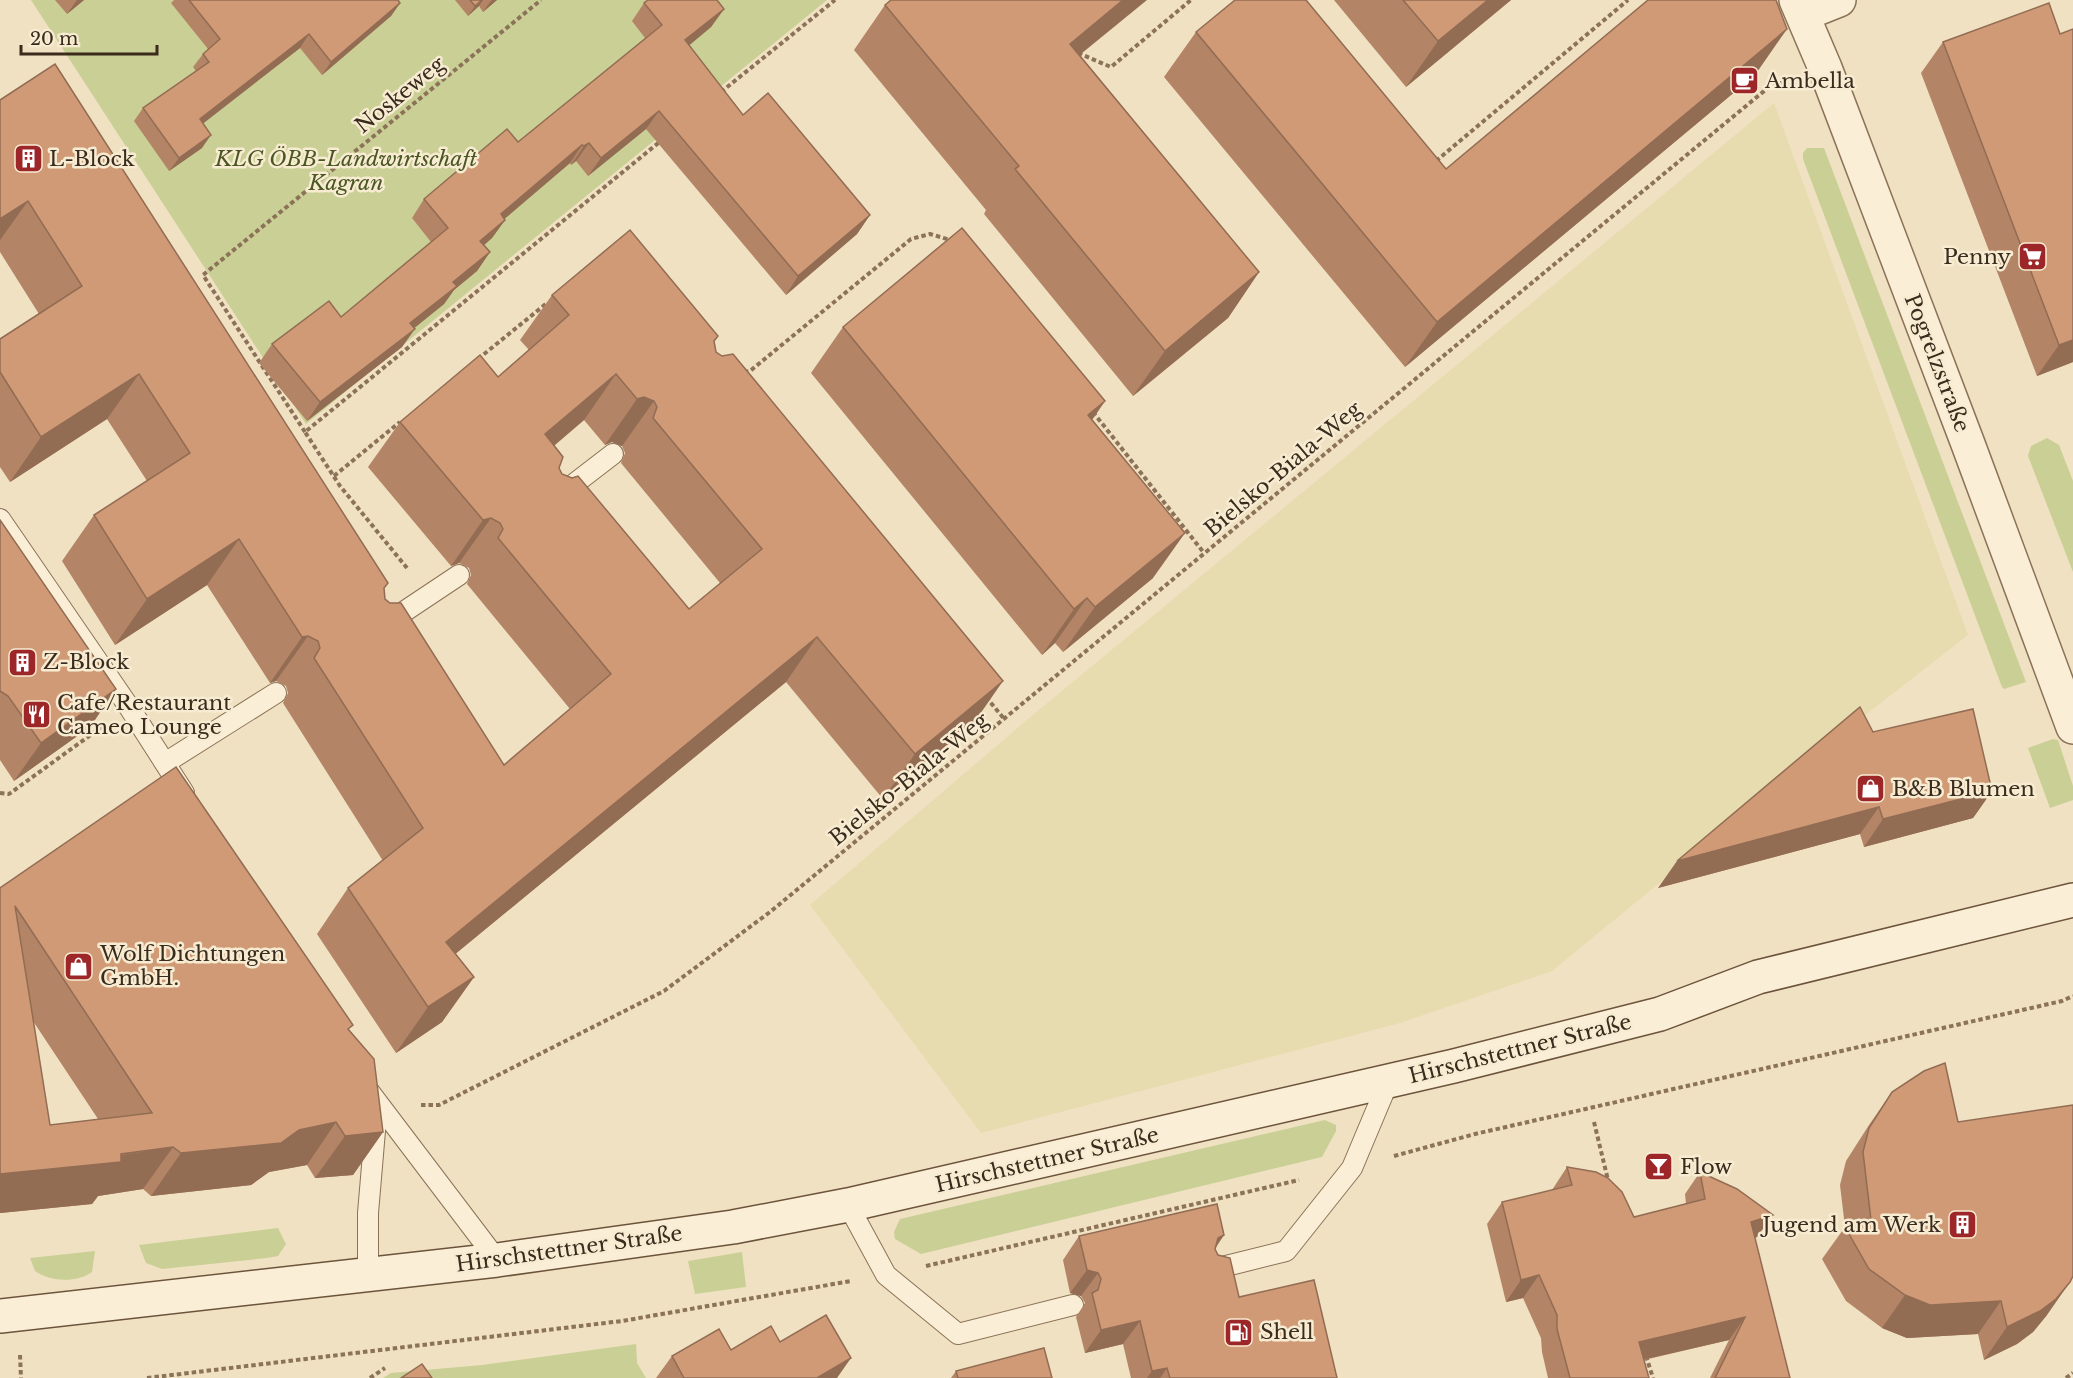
<svg xmlns="http://www.w3.org/2000/svg" width="2073" height="1378" viewBox="0 0 2073 1378" font-family="'Libre Baskerville',serif">
<style>
.farmland{fill:#e6dcaf}
.green{fill:#c9cf95}
.lines{fill:none;stroke-linecap:round;stroke-linejoin:round}
.lane-casing{stroke:#8b7258;stroke-width:22}
.street-casing{stroke:#8b7258;stroke-width:36}
.secondary-casing{stroke:#6c533b;stroke-width:36}
.path{stroke:#8b7258;stroke-width:4;stroke-dasharray:4.5 3;stroke-linecap:butt}
.lane{stroke:#faefd6;stroke-width:20}
.street{stroke:#faefd6;stroke-width:33}
.secondary{stroke:#faefd6;stroke-width:33}
.wall{fill:#b38465;fill-rule:evenodd}
.shaded-wall{fill:#926c53}
.building{fill:#d09a76;stroke:#926c53;stroke-width:1.5;fill-rule:evenodd}
.labels{text-anchor:middle;dominant-baseline:central;stroke-width:5;stroke-linejoin:round;paint-order:stroke}
.poi-label{font-size:21px;fill:#3a2b1d;stroke:#f7ecd2;text-anchor:start}
.street-label{font-size:21px;fill:#3a2b1d;stroke:#f7ecd2}
.park-label{font-size:21px;font-style:italic;fill:#4b5723;stroke:#f7ecd2}
</style>
<rect width="100%" height="100%" fill="#f0e1c2"/>
<polygon class="farmland" points="1774,103 1968,635 1841,734 1552,971 1400,1023 981,1133 810,905 1034,714"/>
<g class="green">
<polygon points="31,0 827,0 306,424"/>
<polygon points="1807,148 1824,148 2026,682 2004,689 2002,687 1803,159 1803,153"/>
<polygon points="2047,438 2059,445 2073,481 2073,572 2028,456 2031,446"/>
<polygon points="2053,739 2058,740 2073,786 2073,800 2050,808 2028,748"/>
<polygon points="1325,1120 1336,1125 1336,1131 1322,1157 921,1254 895,1239 894,1232 900,1219"/>
<polygon points="278,1228 286,1244 278,1256 267,1258 162,1269 146,1263 139,1245"/>
<path d="M95 1251 92 1272C77 1283 50 1282 35 1271L30 1258Z"/>
<polygon points="742,1252 746,1287 695,1294 688,1261"/>
<polygon points="636,1344 637,1363 646,1378 383,1378 391,1373 482,1365"/>
</g>
<g class="lines">
<defs>
<g id="lane">
<polyline points="561,494 613,454"/>
<polyline points="0,519 129,707 184,793"/>
<polyline points="384,625 459,575"/>
<polyline points="165,763 276,693"/>
<polyline points="365,1086 497,1260"/>
<polyline points="848,1205 886,1275 958,1334 1073,1305"/>
<polyline points="1210,1270 1286,1251 1352,1168 1389,1080"/>
<polyline points="368,1274 368,1213 376,1119"/>
</g>
<g id="street">
<polyline points="1796,0 1825,68 1968,444 2073,727"/>
<polyline points="1804,14 1839,0"/>
</g>
<polyline id="secondary" points="0,1316 497,1260 733,1227 848,1205 1454,1066 1660,1014 1758,977 2073,900"/>
</defs>
<use href="#lane" class="lane-casing"/>
<use href="#street" class="street-casing"/>
<use href="#secondary" class="secondary-casing"/>
<g class="path">
<polyline points="1078,53 1111,67 1191,0"/>
<polyline points="721,92 835,0"/>
<polyline points="1436,161 1628,0"/>
<polyline points="478,359 547,303"/>
<polyline points="744,372 750,371 911,239 930,234 954,241"/>
<polyline points="1093,412 1204,553"/>
<polyline points="305,432 203,275 541,0"/>
<polyline points="334,476 400,422"/>
<polyline points="407,568 340,486 305,432 662,140"/>
<polyline points="986,697 1005,720"/>
<polyline points="0,793 9,794 103,726"/>
<polyline points="421,1105 439,1105 664,991 770,912 1769,87 1787,81"/>
<polyline points="1594,1122 1608,1180"/>
<polyline points="1394,1156 1475,1134 2062,1001 2073,996"/>
<polyline points="926,1266 1299,1180"/>
<polyline points="20,1355 21,1378"/>
<polyline points="1646,1356 1653,1378"/>
<polyline points="147,1378 622,1321 851,1281"/>
<polyline points="370,1378 385,1368"/>
<polyline points="2066,1378 2073,1373"/>
</g>
<use href="#lane" class="lane"/>
<use href="#street" class="street"/>
<use href="#secondary" class="secondary"/>
</g>
<g class="wall">
<polygon points="55,0 84,0 67,14"/>
<polygon points="174,0 398,0 400,3 391,16 322,75 300,48 203,123 202,148 169,171 134,121 143,108 196,71 193,67 203,54 208,49 171,3"/>
<polygon points="455,0 497,0 483,12 479,6 468,16"/>
<polygon points="1334,0 1511,0 1406,87"/>
<polygon points="644,3 724,9 711,27 689,45 743,115 870,215 857,234 786,295 646,129 588,176 576,161 571,165 570,163 504,219 505,220 492,238 484,245 490,252 477,271 454,290 444,304 414,328 402,347 307,421 259,363 272,344 341,317 431,242 412,218 424,199 518,142 645,38 632,21"/>
<polygon points="885,5 1080,55 1259,272 1228,318 1133,396 984,214 986,210 854,50"/>
<polygon points="2073,29 2073,362 2037,376 1921,73 1943,42 2060,34"/>
<polygon points="1196,32 1446,169 1755,75 1405,367 1164,77"/>
<path d="M0 100 384 589 385 599 504 765 570 709 467 584 471 575 469 568 459 563 451 566 368 467 400 422 498 377 529 350 520 340 552 295 714 341 716 352 971 727 883 799 786 682 455 954 474 977 442 1022 396 1053 317 934 348 888 383 861 283 703 288 693 286 686 276 681 270 683 207 585 115 645 62 561 94 515 147 481 107 419 10 482 0 467V339L39 314 0 252ZM584 420 605 445 612 442 622 446 625 453 621 463 720 583 689 609 562 474 559 468 554 446Z"/>
<polygon points="843,327 1105,401 1092,420 1153,578 1063,652 1055,643 1042,655 811,373"/>
<polygon points="0,520 116,689 90,727 14,781 0,760"/>
<polygon points="1873,732 1992,791 1973,818 1864,847 1860,834 1658,888"/>
<path d="M0 888 349 1030 383 1132 353 1175 315 1178 307 1165 269 1172 251 1185 151 1196 143 1189 98 1196 92 1204 0 1213ZM33 1021 98 1119 50 1125Z"/>
<polygon points="1892,1092 1958,1122 2047,1315 2033,1332 2017,1344 1984,1360 1978,1334 1907,1338 1882,1328 1846,1301 1822,1259 1845,1227 1840,1185 1846,1161 1869,1125"/>
<polygon points="1567,1167 1634,1217 1686,1204 1685,1194 1700,1172 1757,1237 1755,1238 1790,1378 1710,1378 1729,1340 1644,1360 1649,1378 1548,1378 1542,1352 1541,1338 1523,1298 1506,1302 1487,1224 1502,1202 1552,1190"/>
<polygon points="1224,1235 1215,1249 1239,1297 1337,1378 1131,1378 1123,1344 1085,1353 1076,1317 1085,1303 1081,1296 1070,1293 1063,1260 1079,1236"/>
<polygon points="780,1342 837,1378 656,1378 672,1356 731,1350"/>
<polygon points="956,1371 1052,1378 951,1378"/>
</g>
<g class="shaded-wall">
<polygon points="77,0 84,0 67,14"/>
<polygon points="482,0 483,0 479,6 468,16 475,6"/>
<polygon points="492,0 497,0 483,12 490,2"/>
<polygon points="1123,0 1147,0 1038,89 1070,44"/>
<polygon points="1488,0 1511,0 1406,87 1438,41"/>
<polygon points="400,3 391,16 322,75 331,62"/>
<polygon points="724,9 711,27 673,59 685,40"/>
<polygon points="1787,29 1755,75 1405,367 1437,322"/>
<polygon points="309,34 300,48 191,133 200,119"/>
<polygon points="659,111 646,129 588,176 601,158"/>
<polygon points="211,135 202,148 169,171 179,158"/>
<polygon points="589,143 576,161 571,165 584,146"/>
<polygon points="582,145 570,163 488,233 501,214"/>
<polygon points="28,201 0,240 0,219"/>
<polygon points="870,215 857,234 786,295 798,276"/>
<polygon points="505,220 492,238 468,259 480,241"/>
<polygon points="490,252 477,271 454,290 444,304 397,342 410,323 453,282"/>
<polygon points="1259,272 1228,318 1133,396 1165,351"/>
<polygon points="415,329 402,347 307,421 320,402"/>
<polygon points="2073,340 2073,362 2037,376 2059,345"/>
<polygon points="139,374 107,419 10,482 41,437"/>
<polygon points="616,374 584,420 513,480 545,434"/>
<polygon points="644,397 654,401 622,446 612,442 605,445 637,399"/>
<polygon points="1105,401 1073,447 1088,415"/>
<polygon points="491,518 459,563 451,566 483,520"/>
<polygon points="1185,533 1153,578 1063,652 1095,607"/>
<polygon points="239,539 207,585 115,645 147,599"/>
<polygon points="1087,598 1055,643 1042,655 1074,609"/>
<polygon points="308,636 276,681 270,683 302,637"/>
<polygon points="817,637 786,682 414,988 446,942"/>
<polygon points="1003,681 971,727 883,799 915,754"/>
<polygon points="116,689 90,727 14,781 41,743"/>
<polygon points="1992,791 1973,818 1864,847 1883,819"/>
<polygon points="1879,807 1860,834 1658,888 1677,861"/>
<polygon points="474,977 442,1022 396,1053 428,1007"/>
<polygon points="336,1122 307,1165 269,1172 251,1185 151,1196 181,1153"/>
<polygon points="383,1132 353,1175 315,1178 345,1136"/>
<polygon points="173,1147 143,1189 98,1196 92,1204 0,1213 0,1174"/>
<polygon points="1773,1215 1757,1237 1736,1244 1751,1222"/>
<polygon points="1224,1235 1208,1258 1218,1238"/>
<polygon points="1087,1270 1098,1273 1081,1296 1070,1293"/>
<polygon points="1539,1275 1523,1298 1506,1302 1521,1280"/>
<polygon points="2070,1282 2047,1315 2033,1332 2017,1344 1984,1360 2007,1327"/>
<polygon points="1905,1295 2001,1301 1978,1334 1907,1338 1882,1328"/>
<polygon points="1745,1317 1729,1340 1624,1364 1639,1342"/>
<polygon points="1140,1321 1123,1344 1085,1353 1101,1330"/>
<polygon points="851,1358 837,1378 817,1378"/>
<polygon points="1167,1368 1160,1378 1147,1378 1152,1371"/>
</g>
<g class="building">
<polygon points="189,0 398,0 400,3 331,62 309,34 200,119 211,135 179,158 143,108 209,62 203,54 220,39"/>
<polygon points="470,0 482,0 475,6"/>
<polygon points="648,0 717,0 724,9 685,40 743,115 768,93 870,215 798,276 659,111 601,158 589,143 584,146 582,145 501,214 505,220 480,241 490,252 453,282 457,286 410,323 415,329 320,402 272,344 329,301 341,317 448,228 424,199 507,129 518,142 662,25 644,3"/>
<polygon points="891,0 1123,0 1070,44 1259,272 1165,351 1015,169 1019,166 885,5"/>
<polygon points="1235,0 1306,0 1446,169 1648,0 1776,0 1787,29 1437,322 1196,32"/>
<polygon points="1403,0 1488,0 1438,41"/>
<polygon points="2049,3 2060,34 2073,29 2073,340 2059,345 1943,42"/>
<path d="M55 64 388 583 384 588 385 599 390 603H401L504 765 611 674 498 538 503 529 500 523 491 518 483 520 400 422 480 355 498 377 569 315 552 295 630 230 718 336 714 341 716 352 722 356 733 354 1003 681 915 754 817 637 446 942 474 977 428 1007 348 888 423 828 314 658 320 648 318 641 308 636 302 637 239 539 147 599 94 515 190 453 139 374 41 437 0 372V339L82 286 28 201 0 219V100ZM616 374 637 399 644 397 654 401 657 407 653 418 762 549 689 609 578 476 572 478 562 474 559 468 563 457 545 434Z"/>
<polygon points="962,228 1105,401 1088,415 1185,533 1095,607 1087,598 1074,609 843,327"/>
<polygon points="0,520 116,689 41,743 8,696 0,691"/>
<polygon points="1860,707 1873,732 1973,709 1992,791 1883,819 1879,807 1677,861"/>
<path d="M176 767 353 1025 348 1029 374 1059 383 1132 345 1136 336 1122 299 1130 281 1143 181 1153 173 1147 121 1154V1162L0 1174V888ZM15 906 152 1113 50 1125Z"/>
<polygon points="1945,1063 1958,1122 2073,1105 2073,1276 2070,1282 2056,1299 2040,1311 2007,1327 2001,1301 1930,1305 1905,1295 1869,1269 1845,1227 1871,1220 1863,1152 1869,1128 1892,1092 1924,1071"/>
<polygon points="1567,1167 1596,1172 1608,1178 1622,1192 1634,1217 1705,1199 1700,1172 1737,1189 1773,1215 1751,1222 1790,1378 1715,1378 1745,1317 1639,1342 1649,1378 1570,1378 1557,1329 1557,1315 1539,1275 1521,1280 1502,1202 1572,1185"/>
<polygon points="1217,1204 1224,1235 1218,1238 1215,1249 1218,1255 1230,1258 1239,1297 1314,1280 1337,1378 1170,1378 1167,1368 1152,1371 1140,1321 1101,1330 1092,1293 1098,1290 1101,1279 1098,1273 1087,1270 1079,1236"/>
<polygon points="826,1315 851,1358 817,1378 684,1378 672,1356 719,1329 731,1350 771,1326 780,1342"/>
<polygon points="1044,1348 1052,1378 958,1378 956,1371"/>
<polygon points="422,1364 432,1378 401,1378"/>
</g>
<defs>
<symbol id="cafe-square" viewBox="-11 -11 22 22"><rect x="-9" y="-9" width="18" height="18" rx="4" fill="#9c2628" stroke="#f7ecd2"/><path d="M-5.5-4.5H6V0H3Q3 3.5 0 3.5H-2.5Q-5.5 3.5-5.5 0ZM3-3.2v2h1.7v-2ZM-6 4.5H4V6H-6Z" fill="#fff"/></symbol>
<symbol id="building-square" viewBox="-11 -11 22 22"><rect x="-9" y="-9" width="18" height="18" rx="4" fill="#9c2628" stroke="#f7ecd2"/><path d="M-4-6H4V6H1V3H-1V6H-4ZM-2.5-4.3h1.7v1.8h-1.7ZM.8-4.3h1.7v1.8H.8ZM-2.5-1h1.7V.8h-1.7ZM.8-1h1.7V.8H.8Z" fill="#fff"/></symbol>
<symbol id="supermarket-square" viewBox="-11 -11 22 22"><rect x="-9" y="-9" width="18" height="18" rx="4" fill="#9c2628" stroke="#f7ecd2"/><path d="M-6-5.5h2.5l.6 2H6L4.5 2H-2.5L-4.4-4H-6ZM-1.5 3.2a1.3 1.3 0 1 0 .1 0ZM3 3.2a1.3 1.3 0 1 0 .1 0Z" fill="#fff"/></symbol>
<symbol id="restaurant-square" viewBox="-11 -11 22 22"><rect x="-9" y="-9" width="18" height="18" rx="4" fill="#9c2628" stroke="#f7ecd2"/><path d="M-5-6h1v4h1v-4h1v4h1v-4h1v5L-1.5 .5V6h-2V.5L-5-1ZM5-6V6H3V1.5H1.5Q1.5-4 5-6Z" fill="#fff"/></symbol>
<symbol id="shop-square" viewBox="-11 -11 22 22"><rect x="-9" y="-9" width="18" height="18" rx="4" fill="#9c2628" stroke="#f7ecd2"/><path d="M-5-2.5h2.3a2.7 3.5 0 0 1 5.4 0H5L5.5 6h-11ZM-1.5-2.5h3a1.5 2.3 0 0 0-3 0Z" fill="#fff"/></symbol>
<symbol id="bar-square" viewBox="-11 -11 22 22"><rect x="-9" y="-9" width="18" height="18" rx="4" fill="#9c2628" stroke="#f7ecd2"/><path d="M-6-5H6L.8 .8V4.5H3.5V6h-7V4.5H-.8V.8Z" fill="#fff"/></symbol>
<symbol id="fuel-square" viewBox="-11 -11 22 22"><rect x="-9" y="-9" width="18" height="18" rx="4" fill="#9c2628" stroke="#f7ecd2"/><path d="M-5.5-6h7V0h2V4h1.3V-2.5L3-4.5l.8-.8L6-3V5H2.5V1h-1V6h-7ZM-4.2-4.7v3.2H.2V-4.7Z" fill="#fff"/></symbol>
</defs>
<g fill-rule="evenodd">
<use href="#cafe-square" x="1728" y="64" width="33" height="33"/>
<use href="#building-square" x="12" y="142" width="33" height="33"/>
<use href="#supermarket-square" x="2016" y="240" width="33" height="33"/>
<use href="#building-square" x="6" y="646" width="33" height="33"/>
<use href="#restaurant-square" x="20" y="698" width="33" height="33"/>
<use href="#shop-square" x="1854" y="772" width="33" height="33"/>
<use href="#shop-square" x="62" y="950" width="33" height="33"/>
<use href="#bar-square" x="1642" y="1150" width="33" height="33"/>
<use href="#building-square" x="1946" y="1208" width="33" height="33"/>
<use href="#fuel-square" x="1222" y="1316" width="33" height="33"/>
</g>
<g class="labels">
<g class="poi-label">
<text x="1765" y="81">Ambella</text>
<text x="49" y="159">L-Block</text>
<text x="2011" y="257" text-anchor="end">Penny</text>
<text x="43" y="662">Z-Block</text>
<text x="57" y="703">Cafe/Restaurant<tspan x="57" dy="24">Cameo Lounge</tspan></text>
<text x="1892" y="789">B&amp;B Blumen</text>
<text x="100" y="954">Wolf Dichtungen<tspan x="100" dy="24">GmbH.</tspan></text>
<text x="1680" y="1167">Flow</text>
<text x="1941" y="1225" text-anchor="end">Jugend am Werk</text>
<text x="1260" y="1332">Shell</text>
</g>
<g class="street-label">
<text transform="translate(400 95) rotate(-39)">Noskeweg</text>
<text transform="translate(1937 363) rotate(69)">Pogrelzstraße</text>
<text transform="translate(1283 469) rotate(-40)">Bielsko-Biala-Weg</text>
<text transform="translate(909 779) rotate(-39)">Bielsko-Biala-Weg</text>
<text transform="translate(1520 1049) rotate(-14)">Hirschstettner Straße</text>
<text transform="translate(1047 1160) rotate(-13)">Hirschstettner Straße</text>
<text transform="translate(569 1249) rotate(-8)">Hirschstettner Straße</text>
</g>
<g class="park-label">
<text x="346" y="159">KLG ÖBB-Landwirtschaft<tspan x="346" dy="24">Kagran</tspan></text>
</g>
</g>
<path d="M21 45v9h136v-9" fill="none" stroke="#3a2b1d" stroke-width="3"/>
<text x="30" y="45" font-size="18" fill="#3a2b1d" stroke="#f7ecd2" stroke-width="4.5" paint-order="stroke">20 m</text>
</svg>
